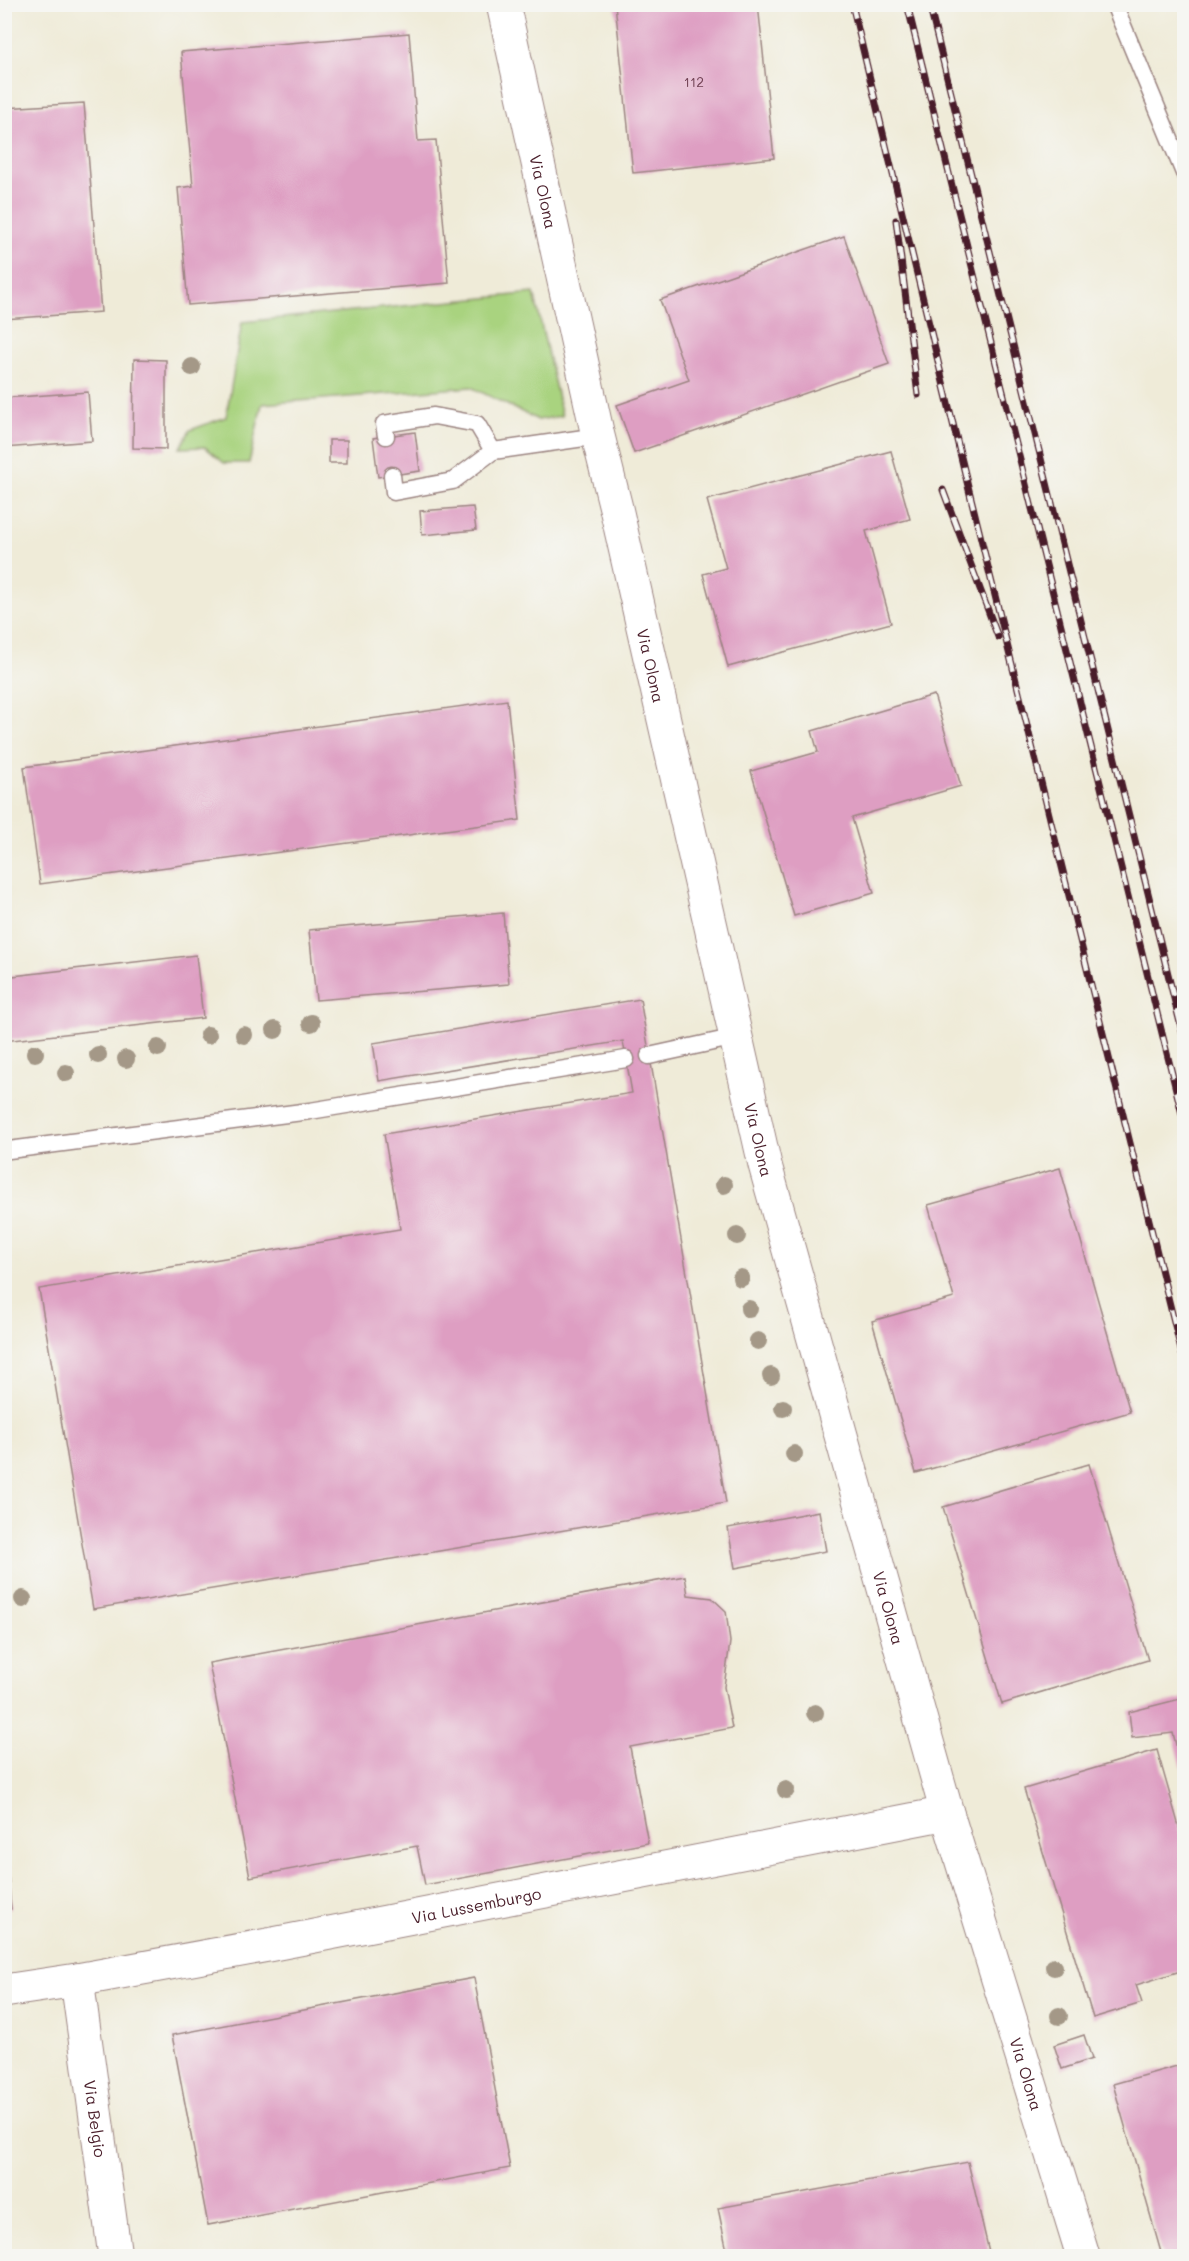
<svg xmlns="http://www.w3.org/2000/svg" width="1189" height="2261" viewBox="0 0 1189 2261" font-family="Mali,sans-serif">
<style>
.green{fill:#a9d37f;stroke:#7a7955;stroke-width:1.5}
.building{fill:#de9ec2}
.lines{fill:none;stroke-linecap:round;stroke-linejoin:round}
.service-casing{stroke:#9c8582;stroke-width:19}
.minor-casing{stroke:#9c8582;stroke-width:35}
.service{stroke:#fff;stroke-width:16}
.minor{stroke:#fff;stroke-width:33}
.rail-casing{stroke:#4a1f2b;stroke-width:7}
.rail{stroke:#f6f6f2;stroke-width:4.5;stroke-dasharray:14;stroke-linecap:butt}
.tree{fill:#a49887}
.labels{text-anchor:middle;dominant-baseline:central;stroke-width:4.5;stroke-linejoin:round;paint-order:stroke}
.number-label{font-size:14px;fill:#6f3f51}
.street-label{font-size:16px;fill:#4a1f2b;stroke:#f6f6f2}
</style>
<rect width="100%" height="100%" fill="#f6f6f2"/>
<filter id="ink" filterUnits="userSpaceOnUse"><feTurbulence type="fractalNoise" baseFrequency=".0167" numOctaves="2"/><feDisplacementMap in="SourceGraphic" scale="12" xChannelSelector="R" yChannelSelector="G"/><feConvolveMatrix kernelMatrix="1 2 1 2 8 2 1 2 1" color-interpolation-filters="sRGB"/></filter>
<filter id="wash" filterUnits="userSpaceOnUse"><feTurbulence type="fractalNoise" baseFrequency=".008" numOctaves="4" result="noise"/><feDisplacementMap in="SourceGraphic" scale="24" xChannelSelector="R" yChannelSelector="G"/><feGaussianBlur stdDeviation="1.35" result="paint"/><feColorMatrix in="noise" values="0 0 0 0 0 0 0 0 0 0 0 0 0 0 0 0 0 1.4 0 .05"/><feComposite in="paint" operator="in"/></filter>
<g filter="url(#wash)">
<rect width="100%" height="100%" fill="#efebd8"/>
<polygon class="green" points="534,293 562,416 538,420 471,387 262,404 249,463 224,463 205,447 180,448 190,430 226,417 242,322"/>
<g id="blocks">
<g class="building">
<polygon points="615,4 758,4 774,158 633,173"/>
<polygon points="409,33 418,141 436,140 449,283 188,305 178,188 193,186 181,52"/>
<polygon points="84,103 101,312 4,319 4,108"/>
<polygon points="844,236 889,364 634,453 617,405 689,380 660,300"/>
<polygon points="134,359 166,360 166,449 133,448"/>
<polygon points="88,392 92,441 4,448 4,398"/>
<polygon points="415,432 420,471 378,477 373,438"/>
<rect x="329" y="440" width="18" height="23"/>
<polygon points="891,451 910,519 866,531 891,623 728,667 703,574 726,568 707,500"/>
<polygon points="473,507 476,530 422,535 420,511"/>
<polygon points="934,695 961,786 852,818 874,893 794,916 751,771 818,752 812,731"/>
<polygon points="507,700 520,820 40,884 24,767"/>
<polygon points="503,913 509,984 316,1000 309,930"/>
<polygon points="196,955 203,1018 4,1041 4,977"/>
<polygon points="640,999 726,1503 93,1609 39,1289 400,1229 384,1134 632,1093 623,1041 379,1081 373,1043"/>
<polygon points="1060,1168 1130,1412 916,1473 872,1321 954,1298 928,1205"/>
<polygon points="1089,1464 1148,1660 1002,1704 943,1507"/>
<polygon points="819,1511 826,1551 735,1568 728,1528"/>
<polygon points="685,1576 688,1595 712,1598 726,1611 730,1642 724,1687 732,1728 630,1747 648,1843 425,1885 417,1846 250,1877 209,1663"/>
<polygon points="1184,1698 1184,1776 1173,1733 1132,1738 1129,1712"/>
<polygon points="1157,1750 1184,1844 1184,1970 1136,1985 1142,2003 1093,2018 1024,1789"/>
<polygon points="4,1850 6,1850 11,1909 4,1909"/>
<polygon points="474,1978 510,2168 208,2225 172,2035"/>
<polygon points="1084,2035 1092,2059 1062,2069 1054,2045"/>
<polygon points="1184,2064 1184,2256 1162,2256 1113,2084"/>
<polygon points="968,2162 990,2256 728,2256 718,2208"/>
</g>
</g>
</g>
<g filter="url(#ink)">
<use href="#blocks" fill-opacity="0" stroke="#9c8582" stroke-width="1.5"/>
<g class="lines">
<defs>
<g id="service">
<polyline points="1114,4 1184,173"/>
<polyline points="386,436 384,424 434,416 477,424 493,451 453,481 394,492 392,475"/>
<polyline points="493,451 598,436"/>
<polyline points="649,1056 736,1037"/>
<polyline points="9,1150 310,1111 626,1059"/>
</g>
<g id="minor">
<path id="s1" d="M503 4 598 436 616 508 765 1165 947 1813 1083 2256"/>
<path id="s2" d="M77 1980 115 2256"/>
<path id="s3" d="M4 1991 77 1980 268 1945 947 1813"/>
</g>
</defs>
<use href="#service" class="service-casing"/>
<use href="#minor" class="minor-casing"/>
<use href="#service" class="service"/>
<use href="#minor" class="minor"/>
<defs>
<g id="rail">
<polyline points="852,4 968,486 1184,1362"/>
<polyline points="907,4 1184,1122"/>
<polyline points="929,4 1184,1039"/>
<polyline points="896,220 918,395"/>
<polyline points="943,490 998,637"/>
</g>
</defs>
<use href="#rail" class="rail-casing"/>
<use href="#rail" class="rail"/>
</g>
<g class="tree">
<circle cx="192" cy="367" r="9"/>
<circle cx="311" cy="1023" r="9"/>
<circle cx="275" cy="1030" r="9"/>
<circle cx="208" cy="1035" r="9"/>
<circle cx="244" cy="1035" r="9"/>
<circle cx="158" cy="1048" r="9"/>
<circle cx="35" cy="1053" r="9"/>
<circle cx="98" cy="1055" r="9"/>
<circle cx="126" cy="1059" r="9"/>
<circle cx="66" cy="1073" r="9"/>
<circle cx="724" cy="1185" r="9"/>
<circle cx="737" cy="1236" r="9"/>
<circle cx="741" cy="1278" r="9"/>
<circle cx="749" cy="1309" r="9"/>
<circle cx="758" cy="1341" r="9"/>
<circle cx="771" cy="1376" r="9"/>
<circle cx="783" cy="1408" r="9"/>
<circle cx="794" cy="1454" r="9"/>
<circle cx="23" cy="1599" r="9"/>
<circle cx="815" cy="1713" r="9"/>
<circle cx="786" cy="1790" r="9"/>
<circle cx="1054" cy="1967" r="9"/>
<circle cx="1059" cy="2016" r="9"/>
</g>
</g>
<g class="labels">
<g class="number-label">
<text x="694" y="81">112</text>
</g>
<g class="street-label">
<text stroke="none"><textPath href="#s1" startOffset="192">Via Olona</textPath></text>
<text stroke="none"><textPath href="#s1" startOffset="678">Via Olona</textPath></text>
<text stroke="none"><textPath href="#s1" startOffset="1164">Via Olona</textPath></text>
<text stroke="none"><textPath href="#s1" startOffset="1650">Via Olona</textPath></text>
<text stroke="none"><textPath href="#s3" startOffset="480">Via Lussemburgo</textPath></text>
<text stroke="none"><textPath href="#s1" startOffset="2136">Via Olona</textPath></text>
<text stroke="none"><textPath href="#s2" startOffset="140">Via Belgio</textPath></text>
</g>
</g>
<rect width="1189" height="2261" fill="none" stroke="#f6f6f2" stroke-width="24"/>
</svg>
